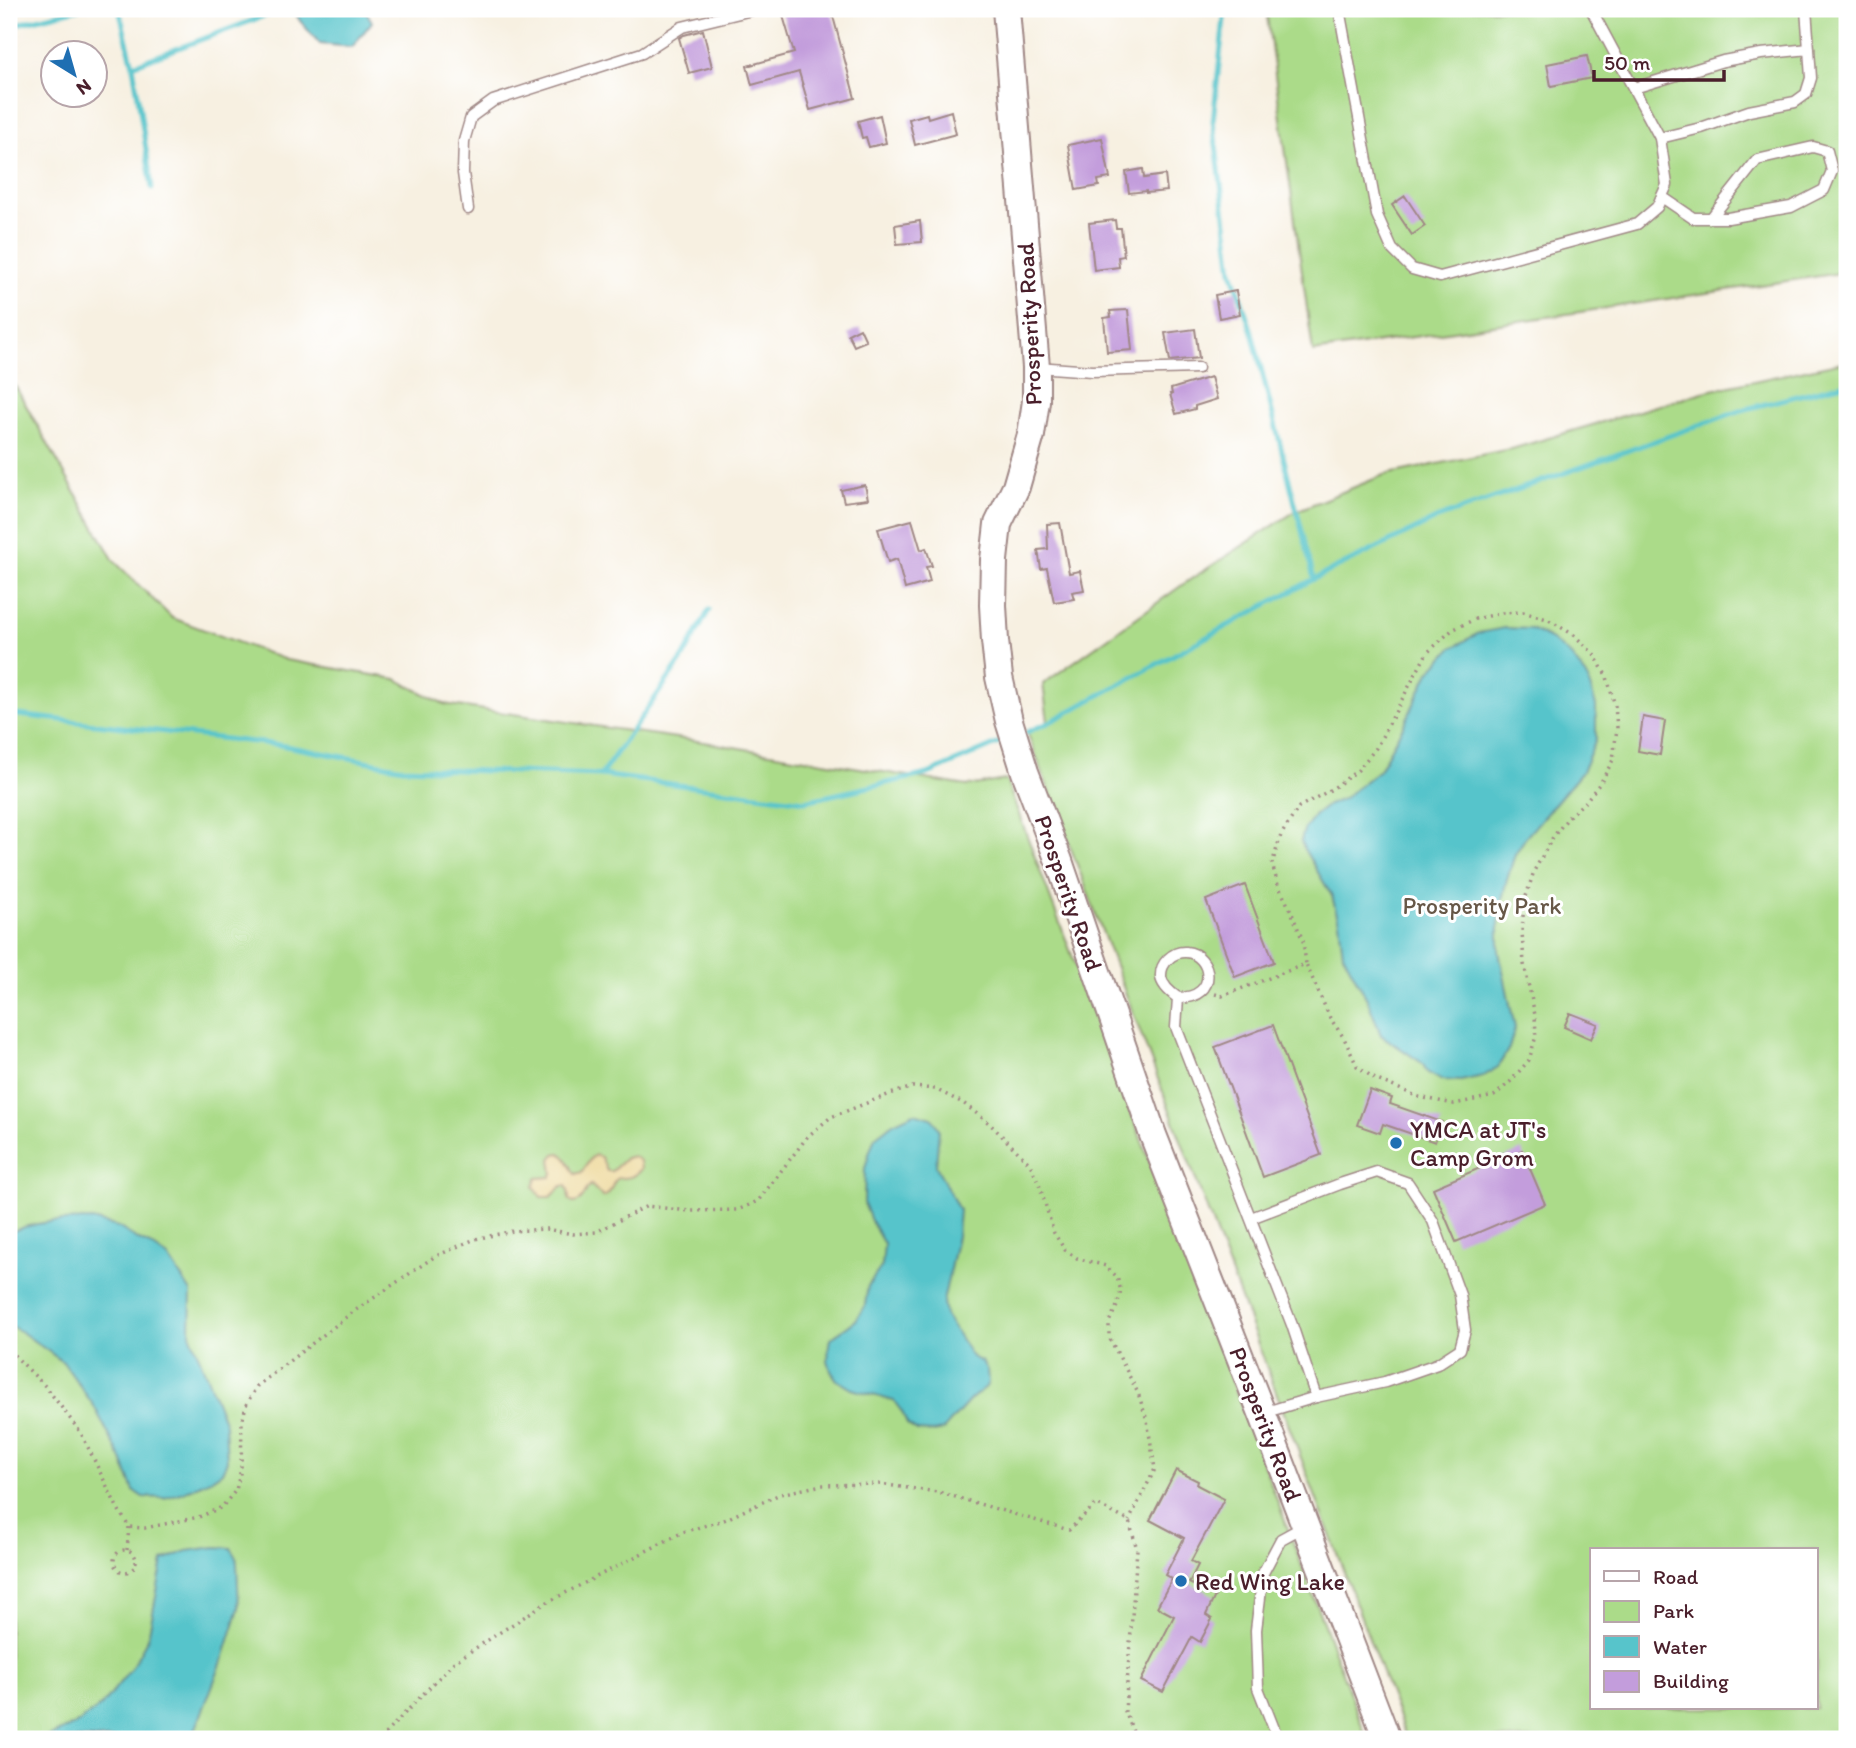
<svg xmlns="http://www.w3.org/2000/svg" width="1856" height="1748" viewBox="0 0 1856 1748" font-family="Itim,sans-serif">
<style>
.green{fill:#abdb89;stroke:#7a7d5a;stroke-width:2;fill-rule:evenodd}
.sand{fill:#eeda9e;stroke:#9c7c64;stroke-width:2}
.water{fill:#57c4cb;stroke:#50727b;stroke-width:2}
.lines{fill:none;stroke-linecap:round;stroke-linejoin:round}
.stream{stroke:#57c4cb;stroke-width:5}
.building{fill:#c39ddc}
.lane-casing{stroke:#a08886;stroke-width:13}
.secondary-casing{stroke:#a08886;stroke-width:30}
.path{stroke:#a08886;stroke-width:3.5;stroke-dasharray:2 5;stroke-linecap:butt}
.lane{stroke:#fff;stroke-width:10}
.secondary{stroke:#fff;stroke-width:26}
.poi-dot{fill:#1f6fb2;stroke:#fff;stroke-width:2.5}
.labels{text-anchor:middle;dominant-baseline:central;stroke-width:6;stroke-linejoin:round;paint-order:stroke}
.street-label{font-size:24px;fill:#4a1f2b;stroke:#fff}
.park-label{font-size:24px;fill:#675747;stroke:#fff}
.poi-label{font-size:24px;fill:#4a1f2b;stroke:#fff;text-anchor:start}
</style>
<rect width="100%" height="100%" fill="#fff"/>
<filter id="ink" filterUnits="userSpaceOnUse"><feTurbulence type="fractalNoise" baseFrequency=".0143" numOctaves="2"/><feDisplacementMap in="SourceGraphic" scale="14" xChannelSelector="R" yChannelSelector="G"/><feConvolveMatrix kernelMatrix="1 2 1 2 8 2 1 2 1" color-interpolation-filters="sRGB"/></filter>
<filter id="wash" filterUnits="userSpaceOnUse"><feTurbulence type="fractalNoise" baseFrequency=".00686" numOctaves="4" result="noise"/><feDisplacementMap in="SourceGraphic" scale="28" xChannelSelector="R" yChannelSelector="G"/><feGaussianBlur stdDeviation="1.57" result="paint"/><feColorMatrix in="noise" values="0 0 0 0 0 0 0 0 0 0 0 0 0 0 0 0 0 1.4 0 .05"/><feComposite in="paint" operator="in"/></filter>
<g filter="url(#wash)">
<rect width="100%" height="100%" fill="#f7f0e1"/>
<g class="green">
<polygon points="1266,9 1847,9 1847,272 1313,352"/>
<path d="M1847 361V1739H1407L1027 732 1048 722 1043 684 1185 583 1296 511 1384 475 1515 448 1703 392ZM1592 1550H1816V1708H1592Z"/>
<polygon points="9,367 14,384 114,561 172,618 286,660 396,679 444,704 704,742 967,786 1006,780 1367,1739 9,1739"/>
</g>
<path class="sand" d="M560 1153C570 1159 569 1167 575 1174L582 1172 591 1158 595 1155 601 1157 607 1171H612L626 1158 633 1156 640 1161 641 1169C633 1178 629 1178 618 1178 610 1184 613 1194 603 1197L591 1185C583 1190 586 1202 573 1203L569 1200 568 1190 566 1186H562L551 1197H541L534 1187 537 1178 551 1177 553 1173 551 1159 555 1154Z"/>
<g class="water">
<polygon points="293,9 365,9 372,22 352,47 320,44 300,21"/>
<polygon points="1505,628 1531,629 1552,640 1571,656 1587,677 1596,706 1596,739 1582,772 1526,837 1515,854 1506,883 1499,912 1499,952 1515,1028 1509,1048 1498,1067 1483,1076 1461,1081 1441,1080 1428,1073 1422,1063 1381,1035 1368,1001 1343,954 1339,922 1332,896 1304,849 1301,841 1304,830 1314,816 1328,805 1343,799 1379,770 1406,721 1429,672 1452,648 1479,633"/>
<polygon points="914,1113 932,1118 939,1129 936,1166 959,1210 957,1236 943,1302 945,1315 972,1357 982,1362 987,1370 988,1382 986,1387 971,1399 943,1430 933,1432 917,1431 907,1424 902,1412 894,1401 852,1389 837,1380 831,1371 828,1360 829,1344 832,1338 856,1320 865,1305 868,1286 882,1266 884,1244 872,1223 864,1203 865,1168 869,1154 875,1137 893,1123"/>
<path d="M92 1220 118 1227 139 1240 152 1246 168 1257 191 1292 190 1333 225 1424 227 1461 222 1472 210 1480 181 1493 164 1498 143 1497 134 1491 122 1460 94 1406 63 1362 23 1333 9 1325V1233C35 1220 64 1221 92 1220Z"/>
<polygon points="215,1547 231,1548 236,1556 237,1564 239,1608 224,1656 196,1728 189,1739 43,1739 77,1724 102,1705 131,1669 148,1638 163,1561 187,1551"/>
</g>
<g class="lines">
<g class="stream">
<polyline points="119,9 133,65 152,188"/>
<polyline points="1225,9 1213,121 1232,271 1252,332 1314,579"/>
<polyline points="9,26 78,9"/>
<polyline points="133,65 283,9"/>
<polyline points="9,714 280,745 403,768 601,775 805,801 928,774 999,743"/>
<polyline points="1027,732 1048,723 1314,579 1438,518 1742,410 1847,383"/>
<polyline points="601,775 683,658 709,610"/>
</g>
</g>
<g id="blocks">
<g class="building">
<polygon points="781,9 831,9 855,98 810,110 799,72 752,85 747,66 794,53"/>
<polygon points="703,30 712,67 689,73 679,38 684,35"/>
<polygon points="1587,56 1592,78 1551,86 1547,64"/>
<polygon points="951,111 956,134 915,145 909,119 927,114 928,118"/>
<polygon points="880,115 886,143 869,147 866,137 862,138 858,121"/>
<polygon points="1102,138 1110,178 1098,180 1099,186 1076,190 1068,145"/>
<polygon points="1143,169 1144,178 1165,175 1167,191 1146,193 1146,191 1129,193 1126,172"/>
<polygon points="1405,196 1425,226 1412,235 1392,205"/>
<polygon points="1115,220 1116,228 1121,228 1124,256 1118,257 1119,267 1094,270 1089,223"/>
<polygon points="920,221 922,242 897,244 895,225"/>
<polygon points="1236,291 1240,314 1219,318 1215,295"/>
<polygon points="1128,310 1132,350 1107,352 1104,318 1111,317 1110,311"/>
<polygon points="860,328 866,341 854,346 848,334"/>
<polygon points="1195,329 1199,358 1170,361 1165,333"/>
<polygon points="1211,377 1217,399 1195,406 1195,409 1176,414 1170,394 1172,394 1171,389"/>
<polygon points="865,485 868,499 844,502 841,490"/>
<polygon points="912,520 921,550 926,548 932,566 926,567 930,582 905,589 897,559 888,562 878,529"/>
<polygon points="1060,523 1069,573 1080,571 1084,590 1072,592 1074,599 1054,602 1047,568 1041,569 1038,550 1048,549 1047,524"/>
<polygon points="1643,717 1665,721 1660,755 1638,751"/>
<polygon points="1245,885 1274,962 1235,977 1206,900"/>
<polygon points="1570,1013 1598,1024 1591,1039 1564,1027"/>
<polygon points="1273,1025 1321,1155 1263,1177 1215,1047"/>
<polygon points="1370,1090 1392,1098 1390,1104 1442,1122 1435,1142 1383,1124 1380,1133 1357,1125"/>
<polygon points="1522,1150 1545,1204 1456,1242 1433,1188"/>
<polygon points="1176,1470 1198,1481 1197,1485 1224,1499 1191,1561 1198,1565 1189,1583 1215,1596 1206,1615 1212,1619 1200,1642 1192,1637 1163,1692 1141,1681 1174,1616 1157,1607 1172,1579 1165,1575 1184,1538 1150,1520"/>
</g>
</g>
</g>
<g filter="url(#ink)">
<use href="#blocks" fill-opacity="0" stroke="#a08886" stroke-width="2"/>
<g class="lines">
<defs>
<g id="lane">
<polyline points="1339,9 1377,215 1392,249 1412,269 1440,277 1637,224 1657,207 1667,185 1660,138 1591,9"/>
<polyline points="1806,9 1809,49"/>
<polyline points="1634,88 1723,61 1761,54 1809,49 1811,78 1806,94 1795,102 1749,111 1701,128 1660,138"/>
<polyline points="1662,197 1693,218 1728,218 1791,207 1824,190 1832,171 1827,151 1813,147 1757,160 1711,218"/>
<polyline points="468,209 463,173 464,141 471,117 493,101 642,53 682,27 756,9"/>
<polyline points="1037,367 1092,371 1198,368"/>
<path d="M1178 998C1171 993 1162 986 1161 977 1160 963 1173 951 1186 952 1212 954 1220 998 1178 998L1176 1027 1292 1325 1316 1397 1263 1413"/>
<polyline points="1251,1218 1340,1184 1377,1172 1408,1183 1433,1221 1460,1295 1465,1330 1460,1349 1437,1364 1385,1382 1316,1397"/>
<polyline points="1278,1739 1258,1688 1256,1630 1263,1573 1281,1539 1303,1527"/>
</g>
<polyline id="secondary" points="1006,9 1036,367 1036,401 1031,435 1016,487 998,524 994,560 993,605 995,641 999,677 1009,721 1025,772 1059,861 1153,1135 1262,1413 1387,1739"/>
</defs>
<use href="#lane" class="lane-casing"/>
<use href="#secondary" class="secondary-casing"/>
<g class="path">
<polyline points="1215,994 1222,996 1306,964 1303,941 1291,911 1278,885 1272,864 1281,835 1299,807 1332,789 1358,770 1376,748 1427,653 1452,630 1475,619 1502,613 1523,612 1547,619 1574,635 1594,654 1607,677 1615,706 1617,728 1613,760 1601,782 1585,802 1570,815 1553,837 1534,871 1524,903 1522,931 1524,964 1535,1015 1536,1036 1529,1060 1510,1082 1494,1096 1454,1104 1419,1097 1375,1079 1357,1066 1344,1038 1330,1018 1306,964"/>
<polyline points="9,1350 46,1387 81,1433 117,1507 129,1527 145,1528 199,1517 222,1507 236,1490 241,1469 242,1423 246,1405 257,1386 353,1312 434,1257 475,1239 513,1231 546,1229 573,1234 596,1232 647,1206 689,1211 738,1210 758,1201 808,1136 831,1117 890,1094 913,1087 935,1089 963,1103 989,1123 1030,1164 1039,1184 1054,1233 1065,1250 1077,1258 1106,1266 1117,1277 1121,1291 1117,1306 1109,1322 1109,1337 1138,1393 1147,1420 1155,1469 1129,1521"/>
<polyline points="127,1550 129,1527"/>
<circle cx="125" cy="1561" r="11"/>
<polyline points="380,1739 454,1662 544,1604 683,1532 724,1520 780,1494 822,1485 879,1484 938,1492 1069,1530 1096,1504 1129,1521 1137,1549 1125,1711 1136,1739"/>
</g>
<use href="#lane" class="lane"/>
<use href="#secondary" class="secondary"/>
</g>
</g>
<g class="poi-dot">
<circle cx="1396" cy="1143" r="7"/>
<circle cx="1181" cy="1581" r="7"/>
</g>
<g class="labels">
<g class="street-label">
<text transform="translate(1029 324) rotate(-93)">Prosperity Road</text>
<text transform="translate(1069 893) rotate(71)">Prosperity Road</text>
<text transform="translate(1266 1424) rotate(69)">Prosperity Road</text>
</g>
<g class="park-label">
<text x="1482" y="905">Prosperity Park</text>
</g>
<g class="poi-label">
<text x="1410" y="1129">YMCA at JT's<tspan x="1410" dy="28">Camp Grom</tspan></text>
<text x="1195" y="1581">Red Wing Lake</text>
</g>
</g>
<rect width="1856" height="1748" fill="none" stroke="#fff" stroke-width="35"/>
<rect x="1590" y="1548" width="228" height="161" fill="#ffffff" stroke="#b7a5aa" stroke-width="2"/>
<rect x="1604" y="1571" width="35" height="10" fill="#ffffff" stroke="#b7a5aa" stroke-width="2"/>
<text x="1653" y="1584" font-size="21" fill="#4a1f2b">Road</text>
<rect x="1604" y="1601" width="35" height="21" fill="#abdb89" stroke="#b7a5aa" stroke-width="2"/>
<text x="1653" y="1618" font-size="21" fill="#4a1f2b">Park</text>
<rect x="1604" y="1636" width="35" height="21" fill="#57c4cb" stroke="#b7a5aa" stroke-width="2"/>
<text x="1653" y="1654" font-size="21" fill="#4a1f2b">Water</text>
<rect x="1604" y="1671" width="35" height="21" fill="#c39ddc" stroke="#b7a5aa" stroke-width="2"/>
<text x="1653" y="1688" font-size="21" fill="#4a1f2b">Building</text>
<g transform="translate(74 74) rotate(143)"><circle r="33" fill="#ffffff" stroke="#b7a5aa" stroke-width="2"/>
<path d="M0-5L12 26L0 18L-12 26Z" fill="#1f6fb2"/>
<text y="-10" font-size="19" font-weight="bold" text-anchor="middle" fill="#4a1f2b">N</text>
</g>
<path d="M1594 70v10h130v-10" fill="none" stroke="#4a1f2b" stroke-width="3.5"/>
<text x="1604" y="70" font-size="21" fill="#4a1f2b" stroke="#ffffff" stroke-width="5" paint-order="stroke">50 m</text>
</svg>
